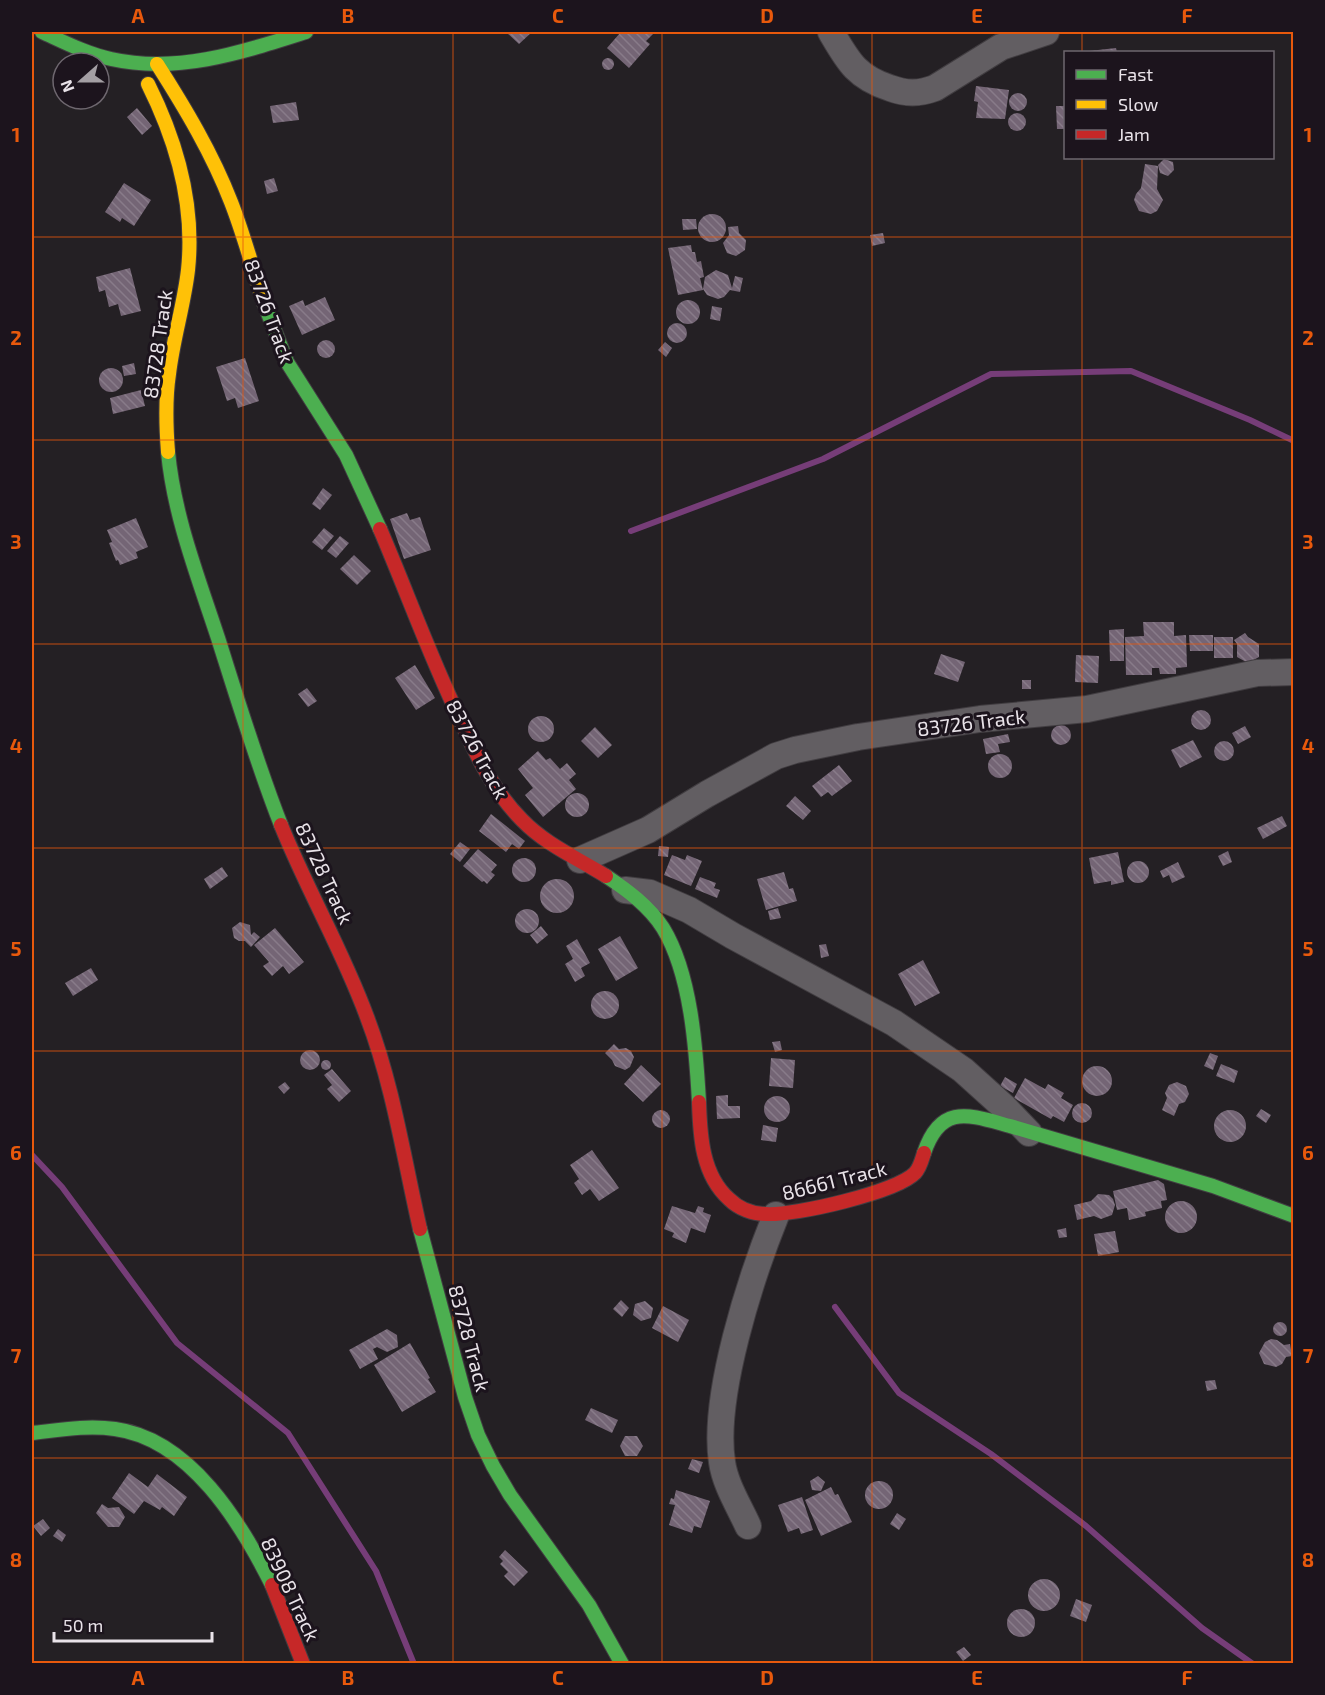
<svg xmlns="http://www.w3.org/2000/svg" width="1325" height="1695" viewBox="0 0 1325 1695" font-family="'Exo 2',sans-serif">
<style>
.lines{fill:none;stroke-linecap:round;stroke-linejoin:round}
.stream{stroke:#763d78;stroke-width:6}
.building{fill:url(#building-back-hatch)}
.street-casing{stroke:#413d41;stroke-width:28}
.fast-casing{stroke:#413d41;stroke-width:16}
.slow-casing{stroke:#413d41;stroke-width:16}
.jam-casing{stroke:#413d41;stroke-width:16}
.street{stroke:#625e62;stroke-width:26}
.fast{stroke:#4caf50;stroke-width:14}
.slow{stroke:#ffc107;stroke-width:14}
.jam{stroke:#c62828;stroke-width:14}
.grid{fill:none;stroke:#e8590c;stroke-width:1.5;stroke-opacity:0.55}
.labels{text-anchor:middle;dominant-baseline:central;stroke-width:6;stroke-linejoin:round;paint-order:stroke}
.street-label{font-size:20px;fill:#e9e3e9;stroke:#1c141d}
.neatline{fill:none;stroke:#e8590c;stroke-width:2}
.grid-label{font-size:20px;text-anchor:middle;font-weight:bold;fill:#e8590c}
</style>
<defs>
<pattern id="building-back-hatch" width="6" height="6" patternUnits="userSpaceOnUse" patternTransform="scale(1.5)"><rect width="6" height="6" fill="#746575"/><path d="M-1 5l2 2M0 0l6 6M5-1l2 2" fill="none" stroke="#887b89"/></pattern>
</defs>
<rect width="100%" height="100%" fill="#242024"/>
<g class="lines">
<g class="stream">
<polyline points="631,531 823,459 991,374 1131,371 1250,420 1294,441"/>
<polyline points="32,1155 62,1187 177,1343 288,1433 376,1571 414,1664"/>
<polyline points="835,1307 899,1393 991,1454 1086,1526 1202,1628 1253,1664"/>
</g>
</g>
<g class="building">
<polygon points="506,32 532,32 519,44"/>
<polygon points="619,32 655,32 646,41 650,44 629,68 607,48 620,33"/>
<polygon points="1116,48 1117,52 1089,52 1089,51"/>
<circle cx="608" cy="64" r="6"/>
<polygon points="976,86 1009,90 1005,119 976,118 978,102 974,101"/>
<circle cx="1018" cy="102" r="9"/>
<polygon points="296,102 299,120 273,123 270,106"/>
<polygon points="1056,106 1066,106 1066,129 1057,129"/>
<polygon points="137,108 152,126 142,135 127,117"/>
<circle cx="1017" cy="122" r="9"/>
<polygon points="1164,159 1173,162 1174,170 1168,176 1160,173 1158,165"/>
<polygon points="1145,164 1158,166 1157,189 1163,200 1157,211 1151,214 1139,211 1134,200 1136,194 1141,188"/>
<polygon points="274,178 278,191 267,194 264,181"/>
<polygon points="124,183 151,200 134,226 122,218 120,222 105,212"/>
<circle cx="712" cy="228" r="14"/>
<polygon points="682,219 696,219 697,229 683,230"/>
<polygon points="738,226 739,233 746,240 745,250 736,256 727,253 723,243 729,235 728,227"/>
<polygon points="883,233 885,243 872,246 870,235"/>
<polygon points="691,245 692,252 695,252 697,262 701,261 704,277 700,278 703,290 678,295 668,248"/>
<polygon points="130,268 141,311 121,316 118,304 109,307 105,290 99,292 96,277"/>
<polygon points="716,270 728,275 732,288 735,276 743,278 740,292 730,290 724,297 718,299 707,295 703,289 705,277"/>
<polygon points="325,297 335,320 302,335 289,306 303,300 305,306"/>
<circle cx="688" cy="312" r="12"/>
<polygon points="712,306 722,308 720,321 710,319"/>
<circle cx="677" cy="333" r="10"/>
<circle cx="326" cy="349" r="9"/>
<polygon points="665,342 672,348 666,357 658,350"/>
<polygon points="245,358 259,401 238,408 235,398 227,401 216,367"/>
<polygon points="134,363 136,374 124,376 122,366"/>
<circle cx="111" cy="380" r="12"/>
<polygon points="141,390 145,406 113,414 110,398"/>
<polygon points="323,488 332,495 320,510 312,504"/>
<polygon points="407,513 410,520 420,517 431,550 404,559 390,519"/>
<polygon points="136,518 148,547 136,552 138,558 120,565 118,560 116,561 109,543 112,542 107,530"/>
<polygon points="324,528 334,536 322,550 312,542"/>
<polygon points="340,536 349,543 336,558 327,551"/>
<polygon points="354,555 371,571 357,585 340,569"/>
<polygon points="1143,622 1174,622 1174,636 1186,635 1187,667 1176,668 1176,674 1160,674 1159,668 1152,668 1152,675 1126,675 1125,637 1144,636"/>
<polygon points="1124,629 1124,661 1110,661 1109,630"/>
<polygon points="1245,633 1248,637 1259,644 1259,657 1248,663 1237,657 1237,644 1234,640"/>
<polygon points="1189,635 1213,635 1213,651 1190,651"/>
<rect x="1214" y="637" width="19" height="21"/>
<polygon points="941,654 965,662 958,682 934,674"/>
<polygon points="1076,655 1099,656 1098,683 1075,682"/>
<polygon points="415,665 435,698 416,710 395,678"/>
<rect x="1022" y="680" width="9" height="9"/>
<polygon points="307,688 317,701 308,707 298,694"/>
<circle cx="1201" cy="720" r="10"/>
<circle cx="541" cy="729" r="13"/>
<circle cx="1061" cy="735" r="10"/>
<polygon points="1245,726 1251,737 1238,744 1232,733"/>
<polygon points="595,727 612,745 598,758 581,741"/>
<polygon points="1008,734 1010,742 998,744 1000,752 986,754 983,739"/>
<polygon points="1193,740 1202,757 1180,768 1171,750"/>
<circle cx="1224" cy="751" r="10"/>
<polygon points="538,751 546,760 550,758 560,769 567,763 576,774 569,780 576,789 543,817 525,795 533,788 518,769"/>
<circle cx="1000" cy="766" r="12"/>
<polygon points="839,765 852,781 832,796 828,792 821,797 812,786"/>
<circle cx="577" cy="805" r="12"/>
<polygon points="795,796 811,811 803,820 786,806"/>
<polygon points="491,814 525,841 519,849 512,844 506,852 479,831"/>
<polygon points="1282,816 1287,826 1263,839 1257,828"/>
<polygon points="460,842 470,849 460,862 450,854"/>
<polygon points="659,846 669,847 668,857 658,856"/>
<polygon points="478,849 497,865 491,872 495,875 487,884 484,881 482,882 463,866"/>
<polygon points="1228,851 1232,862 1223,866 1218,856"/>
<polygon points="1118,852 1124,882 1111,885 1111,881 1094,884 1089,858"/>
<polygon points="672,855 685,860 687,855 702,861 691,886 664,875"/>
<circle cx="524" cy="870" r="12"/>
<circle cx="1138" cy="872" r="11"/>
<polygon points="1178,862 1185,877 1172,883 1169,875 1163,878 1160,871"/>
<polygon points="222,867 228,876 210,889 204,879"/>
<polygon points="784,872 789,889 793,888 797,901 766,910 757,879"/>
<polygon points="700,877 716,883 714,888 720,890 717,898 695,889"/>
<circle cx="557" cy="896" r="17"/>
<polygon points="778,908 781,918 770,920 768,911"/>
<circle cx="527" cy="921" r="12"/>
<polygon points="240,922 250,925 251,935 254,932 260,937 251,947 245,941 239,941 234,938 232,928"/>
<polygon points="541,926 548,935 537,944 530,935"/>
<polygon points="275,928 304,962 289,974 283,966 272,976 263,966 269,962 254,945"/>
<polygon points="620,936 638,968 616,981 598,949"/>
<polygon points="577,939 590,963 581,968 585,976 575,982 565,964 573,959 566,946"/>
<polygon points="826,944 829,956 821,958 819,945"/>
<polygon points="923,960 940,993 915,1006 898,974"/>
<polygon points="91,968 98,980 73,996 65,983"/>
<circle cx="605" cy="1005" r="14"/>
<polygon points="780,1041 782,1050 775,1052 772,1042"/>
<polygon points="614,1044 619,1049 626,1048 631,1051 634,1057 630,1067 625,1070 615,1066 612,1060 605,1053"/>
<circle cx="310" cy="1060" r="10"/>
<polygon points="1210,1053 1218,1056 1213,1070 1204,1066"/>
<polygon points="771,1058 795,1060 793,1088 769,1086"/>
<circle cx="326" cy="1065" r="5"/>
<polygon points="1221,1064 1238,1071 1234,1083 1216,1076"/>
<polygon points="641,1065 661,1084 643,1102 624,1084"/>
<circle cx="1097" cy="1081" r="15"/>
<polygon points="332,1069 351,1091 339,1102 327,1089 332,1085 324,1075"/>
<polygon points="1005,1077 1017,1084 1013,1093 1000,1086"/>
<polygon points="1025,1078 1045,1089 1048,1084 1064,1093 1061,1098 1073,1105 1064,1122 1053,1116 1051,1119 1014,1098"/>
<polygon points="285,1082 290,1088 284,1094 278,1087"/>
<polygon points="1177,1082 1186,1086 1189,1094 1185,1102 1179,1104 1174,1116 1162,1110 1167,1098 1165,1093 1169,1085"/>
<polygon points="728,1095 728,1106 740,1106 740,1118 717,1119 716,1096"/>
<circle cx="777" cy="1109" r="13"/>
<circle cx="1082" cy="1113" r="10"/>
<polygon points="1261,1109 1271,1115 1266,1123 1256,1116"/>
<circle cx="661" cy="1119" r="9"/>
<circle cx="1230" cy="1126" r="16"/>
<polygon points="763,1125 778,1128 776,1142 761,1140"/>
<polygon points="592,1150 619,1188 599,1201 590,1189 582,1195 574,1183 579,1179 570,1165"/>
<polygon points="1158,1180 1164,1184 1167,1200 1161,1201 1162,1208 1145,1212 1146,1216 1129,1220 1127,1208 1117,1210 1113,1191"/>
<polygon points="1098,1194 1109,1195 1113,1199 1115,1205 1112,1215 1101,1219 1094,1216 1077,1220 1074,1205 1091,1201"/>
<circle cx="1181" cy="1217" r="16"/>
<polygon points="672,1206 695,1213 698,1206 704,1208 703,1212 711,1215 705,1233 691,1228 686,1243 672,1237 674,1233 664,1229"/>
<polygon points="1066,1228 1067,1237 1059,1238 1057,1230"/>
<polygon points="1115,1231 1119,1252 1098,1256 1094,1234"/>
<polygon points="621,1300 629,1308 622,1317 613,1309"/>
<polygon points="645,1301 653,1308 651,1318 641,1321 633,1315 635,1304"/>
<polygon points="663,1306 689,1320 678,1342 652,1328"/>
<circle cx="1280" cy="1329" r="7"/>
<polygon points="387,1329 397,1335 398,1347 387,1352 377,1347 373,1349 378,1359 360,1369 349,1350"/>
<polygon points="1271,1339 1277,1340 1284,1345 1290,1344 1292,1356 1286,1357 1282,1364 1276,1367 1264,1364 1259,1353 1265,1342"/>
<polygon points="410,1343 430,1378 428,1379 436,1392 402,1412 374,1365"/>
<polygon points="1215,1380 1217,1389 1207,1391 1205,1381"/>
<polygon points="591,1408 618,1420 612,1433 585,1420"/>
<polygon points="625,1436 637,1436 643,1446 637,1456 625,1456 620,1446"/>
<polygon points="692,1459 703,1462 699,1473 688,1469"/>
<polygon points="129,1473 148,1487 157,1474 187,1497 174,1516 162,1507 160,1510 144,1501 134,1514 112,1498"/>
<polygon points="818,1476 825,1482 821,1491 812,1490 810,1481"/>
<circle cx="879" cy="1495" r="14"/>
<polygon points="831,1487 835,1495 838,1494 852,1522 821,1536 805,1500"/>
<polygon points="676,1490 710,1501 701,1528 694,1526 692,1533 669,1525 675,1505 669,1504 671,1498 674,1499"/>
<polygon points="802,1497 813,1530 801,1534 799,1528 788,1532 778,1505"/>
<polygon points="102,1504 108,1508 119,1507 125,1517 119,1527 108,1527 96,1513"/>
<polygon points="897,1513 906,1519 899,1530 890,1524"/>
<polygon points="43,1519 50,1528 41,1536 33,1526"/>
<polygon points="58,1529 66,1535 62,1542 53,1536"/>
<polygon points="505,1550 528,1572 514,1586 504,1576 508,1572 500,1564 503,1561 499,1557"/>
<circle cx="1044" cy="1595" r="16"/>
<polygon points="1076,1599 1092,1605 1086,1622 1070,1616"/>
<circle cx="1021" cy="1623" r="14"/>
<polygon points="964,1647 971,1655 963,1661 956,1652"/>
</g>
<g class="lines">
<defs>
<g id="street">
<path d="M831 32C848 61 856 77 890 88 906 94 919 94 935 88L1001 47 1046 32"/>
<polyline points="580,860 648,830 707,794 776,756 795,750 858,737 980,719 1087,709 1257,673 1294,672"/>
<polyline points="625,890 650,893 689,910 733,936 894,1023 963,1070 1004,1107 1029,1133"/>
<path d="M748 1526C739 1506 725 1484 722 1462 712 1396 751 1277 776 1215"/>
</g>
<g id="fast">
<path d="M42 32C64 42 87 54 111 59 178 74 243 52 306 32"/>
<polyline points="264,303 287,362 346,455 380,529"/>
<path d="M168 452C174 516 198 577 218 638 238 701 257 764 281 825"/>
<path d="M606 876C627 890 649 906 663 928 691 974 696 1048 699 1102"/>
<path d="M924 1153C941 1103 969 1115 1010 1126L1213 1186 1294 1216"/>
<polyline points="420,1229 465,1397 478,1435 493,1466 510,1495 589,1605 622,1664"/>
<path d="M32 1433C59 1430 87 1425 115 1429 190 1439 241 1523 272 1585"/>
</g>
<g id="slow">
<path d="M157 64C185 108 212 153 231 202 244 235 253 270 264 303"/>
<path d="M148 84C177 142 195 204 188 270 184 305 173 339 169 374 165 400 166 426 168 452"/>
</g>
<g id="jam">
<path d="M380 529C407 592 430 657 460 719 476 755 494 792 522 820 545 844 577 858 606 876"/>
<path d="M281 825C307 890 343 951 367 1017 393 1085 404 1159 420 1229"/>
<path d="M699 1102C700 1136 702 1175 729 1199 739 1209 753 1214 766 1214 794 1216 897 1192 915 1173 920 1168 922 1159 924 1153"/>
<polyline points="272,1585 303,1664"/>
</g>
</defs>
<use href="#street" class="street-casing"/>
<use href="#fast" class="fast-casing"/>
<use href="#slow" class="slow-casing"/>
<use href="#jam" class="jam-casing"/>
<use href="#street" class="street"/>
<use href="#fast" class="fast"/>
<use href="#slow" class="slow"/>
<use href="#jam" class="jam"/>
</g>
<path class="grid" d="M243 32V1664M453 32V1664M662 32V1664M872 32V1664M1082 32V52M1082 158V1664M32 237H1294M32 440H1294M32 644H1294M32 848H1294M32 1051H1294M32 1255H1294M32 1458H1294"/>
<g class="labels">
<g class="street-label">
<text transform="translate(270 311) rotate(70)">83726 Track</text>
<text transform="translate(157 344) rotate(-82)">83728 Track</text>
<text transform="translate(971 722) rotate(-7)">83726 Track</text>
<text transform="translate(478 749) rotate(62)">83726 Track</text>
<text transform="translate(325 873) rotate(65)">83728 Track</text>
<text transform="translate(834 1180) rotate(-14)">86661 Track</text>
<text transform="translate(470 1338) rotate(75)">83728 Track</text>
<text transform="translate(291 1589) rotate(65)">83908 Track</text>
</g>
</g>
<rect width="1325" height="1695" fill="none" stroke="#1c141d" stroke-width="66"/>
<rect x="1064" y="51" width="210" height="108" fill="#1c141d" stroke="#6e676f" stroke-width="1.5"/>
<rect x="1076" y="70" width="30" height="9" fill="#4caf50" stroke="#6e676f" stroke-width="1.5"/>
<text x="1118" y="81" font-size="18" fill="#e9e3e9">Fast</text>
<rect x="1076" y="100" width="30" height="9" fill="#ffc107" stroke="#6e676f" stroke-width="1.5"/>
<text x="1118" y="111" font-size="18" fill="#e9e3e9">Slow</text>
<rect x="1076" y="130" width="30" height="9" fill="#c62828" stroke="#6e676f" stroke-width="1.5"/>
<text x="1118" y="141" font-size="18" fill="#e9e3e9">Jam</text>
<g transform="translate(81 81) rotate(249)"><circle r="28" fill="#1c141d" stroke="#6e676f" stroke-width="1.5"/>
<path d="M0-4.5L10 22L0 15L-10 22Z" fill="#a49fa4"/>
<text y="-9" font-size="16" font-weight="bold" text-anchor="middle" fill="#e9e3e9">N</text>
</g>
<path d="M54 1632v9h158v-9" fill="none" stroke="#e9e3e9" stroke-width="3"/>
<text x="63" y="1632" font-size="18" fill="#e9e3e9" stroke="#1c141d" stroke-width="4.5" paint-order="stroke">50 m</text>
<rect x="33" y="33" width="1259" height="1629" class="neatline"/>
<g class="grid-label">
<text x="138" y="23">A</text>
<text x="348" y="23">B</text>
<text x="558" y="23">C</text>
<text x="767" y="23">D</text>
<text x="977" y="23">E</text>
<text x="1187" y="23">F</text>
<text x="16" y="142">1</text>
<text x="1308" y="142">1</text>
<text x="16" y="345">2</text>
<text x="1308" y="345">2</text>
<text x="16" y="549">3</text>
<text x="1308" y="549">3</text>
<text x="16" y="753">4</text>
<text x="1308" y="753">4</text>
<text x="16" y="956">5</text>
<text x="1308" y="956">5</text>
<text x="16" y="1160">6</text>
<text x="1308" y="1160">6</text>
<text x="16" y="1363">7</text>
<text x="1308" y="1363">7</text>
<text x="16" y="1567">8</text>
<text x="1308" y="1567">8</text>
<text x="138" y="1685">A</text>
<text x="348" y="1685">B</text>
<text x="558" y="1685">C</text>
<text x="767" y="1685">D</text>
<text x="977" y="1685">E</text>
<text x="1187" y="1685">F</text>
</g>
</svg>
